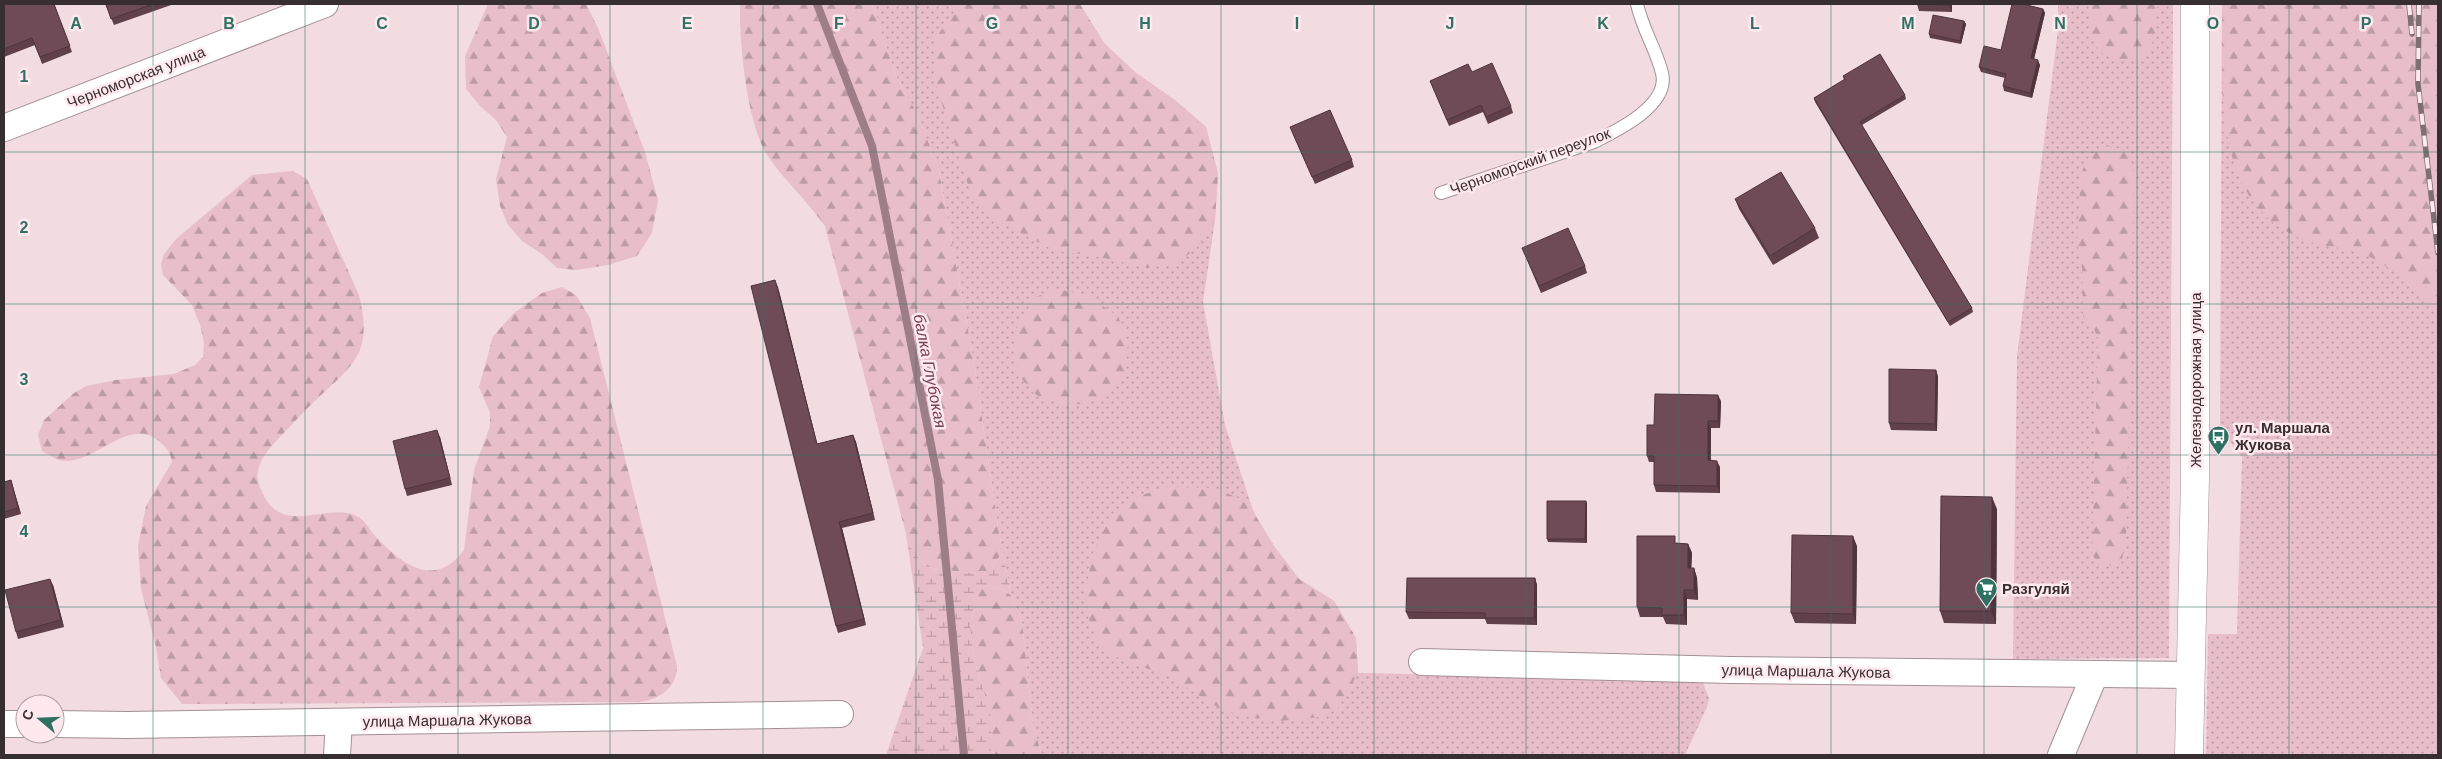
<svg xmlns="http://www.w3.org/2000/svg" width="2442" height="759" viewBox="0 0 2442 759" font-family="Helvetica,sans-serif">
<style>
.grass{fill:url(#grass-dots)}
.forest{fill:url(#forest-firs)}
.wetland{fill:url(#wetland-marsh)}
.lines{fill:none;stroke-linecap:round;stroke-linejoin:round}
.stream{stroke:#9d7e88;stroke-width:8}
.lane-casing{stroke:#a38f95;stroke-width:14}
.street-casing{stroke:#a38f95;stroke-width:28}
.secondary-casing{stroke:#a38f95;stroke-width:29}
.lane{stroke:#fff;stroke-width:12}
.street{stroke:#fff;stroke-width:26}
.secondary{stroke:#fff;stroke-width:28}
.rail-casing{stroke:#7d6f73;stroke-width:5.5}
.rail{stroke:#ffe9ef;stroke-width:4;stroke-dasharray:11;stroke-linecap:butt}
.wall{fill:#5f404b}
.shaded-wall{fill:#4e343d}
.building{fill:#6f4b57;stroke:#4e343d}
.grid{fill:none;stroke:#2e7163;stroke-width:1;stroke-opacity:0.55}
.labels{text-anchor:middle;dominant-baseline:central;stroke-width:5;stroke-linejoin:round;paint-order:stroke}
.street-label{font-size:15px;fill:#372e31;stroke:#ffe9ef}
.poi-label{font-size:15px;font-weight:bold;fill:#372e31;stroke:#ffe9ef;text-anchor:start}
.water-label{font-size:16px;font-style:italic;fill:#763e53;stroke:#ffe9ef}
.grid-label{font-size:16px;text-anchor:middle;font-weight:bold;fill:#2e7163;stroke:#ffe9ef;stroke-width:5;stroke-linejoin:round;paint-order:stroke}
</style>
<defs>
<pattern id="grass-dots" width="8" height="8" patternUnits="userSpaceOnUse" patternTransform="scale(1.25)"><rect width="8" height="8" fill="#e8becb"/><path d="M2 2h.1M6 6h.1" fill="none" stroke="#bd9ba5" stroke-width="1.8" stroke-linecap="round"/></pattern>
<pattern id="forest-firs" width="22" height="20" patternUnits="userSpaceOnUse" patternTransform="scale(1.25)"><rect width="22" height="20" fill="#e8becb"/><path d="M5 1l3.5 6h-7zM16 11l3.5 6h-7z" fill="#bd9ba5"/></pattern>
<pattern id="wetland-marsh" width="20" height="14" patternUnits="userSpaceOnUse" patternTransform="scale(1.25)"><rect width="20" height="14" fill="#e8becb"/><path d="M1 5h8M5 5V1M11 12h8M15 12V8" fill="none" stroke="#bd9ba5"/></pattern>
</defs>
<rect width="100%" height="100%" fill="#f2dce2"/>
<g class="grass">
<polygon points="873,4 1080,4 1104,43 1136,73 1175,100 1206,127 1218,174 1215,220 1203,302 1225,425 1254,513 1274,546 1299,579 1334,601 1356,638 1358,673 1687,679 1703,683 1709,698 1707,707 1685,755 1042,755 1033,726 1022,622 1011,595 999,533 973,357 938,166 916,112 895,74"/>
<polygon points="2058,4 2173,4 2169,658 2013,659 2017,356 2058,30"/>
<polygon points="2222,4 2438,4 2438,755 2206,755 2208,634 2237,634 2242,457 2220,429"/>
</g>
<g class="forest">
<polygon points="488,4 586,4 598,28 645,152 658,200 652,233 637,256 608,265 576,270 557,268 542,254 522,241 508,225 500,206 496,179 507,137 496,120 480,106 466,89 465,56"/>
<path d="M740 4H873L895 74 916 112 938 166 973 357 999 533V558L987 571 969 573 932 568 917 559 906 534 825 226C808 202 786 182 769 158 747 127 739 42 740 4Z"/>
<polygon points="957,4 1080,4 1104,43 1136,73 1175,100 1206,127 1218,174 1215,220 1196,249 1176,263 1149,268 1090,255 1055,251 994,219 971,194 934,79 935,39 954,12"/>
<path d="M2090 4H2158C2156 30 2156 69 2119 60 2110 58 2101 54 2096 46 2089 36 2091 16 2090 4Z"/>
<path d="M2222 4H2438V309C2415 294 2397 270 2372 258 2351 247 2324 248 2302 239 2210 202 2223 85 2222 4Z"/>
<path d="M2106 145C2125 149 2128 153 2134 170L2126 539 2122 560 2113 566 2099 563 2092 555 2098 338 2092 325 2083 316 2082 268 2077 243 2081 173 2090 155Z"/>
<path d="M293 171 307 179 359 295C372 349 358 362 320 396 307 408 295 421 283 434 273 444 261 456 258 471 256 478 259 486 262 492 283 540 331 498 360 518 366 522 371 532 377 538 403 565 435 589 464 550L474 470 490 426V413L479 387 493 336 514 313 542 293 562 287 576 295 590 318 677 666C677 688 660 699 640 702L182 704 161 678 156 647 141 589 138 546 146 506 172 462C170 453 168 449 161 443 130 415 100 460 67 461 58 461 50 456 42 451L38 435 44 420 74 393 86 386 116 380 174 374 195 365 203 357 204 343 200 325 192 305 163 275 161 264 164 254 176 239 252 175Z"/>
<polygon points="1059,289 1088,296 1118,316 1128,342 1125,375 1101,400 1068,406 1036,395 1018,375 1013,349 1018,324 1035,297"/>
<polygon points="1168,487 1216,488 1242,500 1254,513 1274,546 1299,579 1334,601 1356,638 1358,673 1338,708 1320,717 1279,721 1241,716 1213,705 1169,676 1122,660 1098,644 1088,617 1086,588 1093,553 1109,517 1129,499"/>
<polygon points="986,585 1000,588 1011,595 1022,622 1033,726 1042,755 991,755 991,716 975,662 970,629 975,596"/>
</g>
<polygon class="wetland" points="999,533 1011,595 1000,588 986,585 975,597 970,629 975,662 991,716 991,755 886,755 923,648 906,534 917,559 932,568 969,573 987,571 999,558"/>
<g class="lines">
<polyline class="stream" points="817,4 872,146 938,480 964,755"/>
<defs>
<path id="lane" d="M1441 193 1594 142C1618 130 1670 105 1662 73 1656 49 1642 28 1637 4"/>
<g id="street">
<polyline points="4,128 325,4"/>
<polyline points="1422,662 1731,670 2190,675"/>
<polyline points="4,724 25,724"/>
<polyline points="55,724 127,725 840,714"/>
<polyline points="337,755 339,722"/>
<polyline points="2061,755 2095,674"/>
</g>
<polyline id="secondary" points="2189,755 2195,477 2195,4"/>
</defs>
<use href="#lane" class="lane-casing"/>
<use href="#street" class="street-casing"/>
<use href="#secondary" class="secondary-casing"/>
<use href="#lane" class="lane"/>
<use href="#street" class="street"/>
<use href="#secondary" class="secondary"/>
<defs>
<g id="rail">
<polyline points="2409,4 2412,34"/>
<polyline points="2419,4 2418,84 2438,253"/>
</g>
</defs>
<use href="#rail" class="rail-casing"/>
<use href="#rail" class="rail"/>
</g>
<g class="wall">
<polygon points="4,4 54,4 72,52 42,64 35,45 4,57"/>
<polygon points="105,4 174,4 114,25"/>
<polygon points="1917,4 1952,4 1952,12 1919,11"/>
<polygon points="2043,9 2045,13 2034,59 2040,65 2032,98 2004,91 2003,86 2005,78 1981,72 1979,67 2001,50"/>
<polygon points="1964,21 1966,24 1961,44 1930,38 1929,34"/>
<polygon points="1472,72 1511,106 1513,113 1488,124 1483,112 1449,126 1430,81"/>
<polygon points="1843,76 1905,95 1906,99 1862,125 1972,308 1973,312 1950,326 1815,102 1814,98 1844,80"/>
<polygon points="1290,127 1352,160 1354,167 1315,184"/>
<polygon points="1735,199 1815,228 1819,238 1773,265 1739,209"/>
<polygon points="1522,248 1585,266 1587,273 1541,293"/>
<polygon points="778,287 817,444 853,435 856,442 875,520 842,528 866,625 838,633 836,626"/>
<polygon points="1936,370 1938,377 1937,431 1891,430 1889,423"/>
<polygon points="1721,401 1720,428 1711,428 1711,461 1720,467 1720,493 1656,492 1654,485 1654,462 1649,462 1647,456 1654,425"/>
<polygon points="440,437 452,485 407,496 405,489"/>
<polygon points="11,480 21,514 4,519 4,482"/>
<polygon points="1586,501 1587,504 1587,543 1548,542 1547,539"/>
<polygon points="1997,509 1996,624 1944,623 1940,611"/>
<polygon points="1677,543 1688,544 1692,553 1691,568 1694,568 1697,578 1698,600 1687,599 1687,625 1666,624 1663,617 1640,617 1637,607"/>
<polygon points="1857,546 1856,624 1795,623 1791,613"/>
<polygon points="1535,578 1537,585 1537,625 1487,624 1485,619 1409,619 1406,612"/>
<polygon points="53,585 64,627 18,639 16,632"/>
</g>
<g class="shaded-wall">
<polygon points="1949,4 1952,4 1952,12 1949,5"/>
<polygon points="2043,9 2045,13 2033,63 2031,58"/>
<polygon points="1964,21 1966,24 1961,44 1960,41"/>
<polygon points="2038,60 2040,65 2032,98 2030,93"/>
<polygon points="775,280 778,287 819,451 817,444"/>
<polygon points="1936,370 1938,377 1937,431 1935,424"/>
<polygon points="1718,395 1721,401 1720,428 1718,421"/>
<polygon points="1708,421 1711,428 1710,467 1708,460"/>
<polygon points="437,430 440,437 452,485 450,478"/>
<polygon points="853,435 856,442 875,520 873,513"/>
<polygon points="1717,461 1720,467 1720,493 1717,486"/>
<polygon points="11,480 13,487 21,514 18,508"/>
<polygon points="1992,497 1997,509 1996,624 1991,611"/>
<polygon points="1586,501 1587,504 1587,543 1585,539"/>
<polygon points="839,522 842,528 866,625 864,619"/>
<polygon points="1853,536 1857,546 1856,624 1853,614"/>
<polygon points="1688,544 1692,553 1691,578 1688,568"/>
<polygon points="1694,568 1697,578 1698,600 1694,590"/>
<polygon points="1535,578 1537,585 1537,625 1534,618"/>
<polygon points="50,579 53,585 64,627 61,620"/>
<polygon points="1684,590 1687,599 1687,625 1684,615"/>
</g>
<g class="building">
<polygon points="4,4 54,4 70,46 40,57 32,38 4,49"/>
<polygon points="106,4 153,4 111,19"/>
<polygon points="1917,4 1949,4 1949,5"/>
<polygon points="2012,4 2023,4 2043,9 2031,58 2038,60 2030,93 2003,86 2006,74 1979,67 1984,46 2001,50"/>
<polygon points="1933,15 1964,21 1960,41 1929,34"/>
<polygon points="1880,54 1905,95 1860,122 1972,308 1948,322 1814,98 1845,79 1843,76"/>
<polygon points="1492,63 1511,106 1486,117 1481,105 1447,120 1430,81 1468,64 1472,72"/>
<polygon points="1330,110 1352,160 1312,177 1290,127"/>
<polygon points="1781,172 1815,228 1770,256 1735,199"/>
<polygon points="1568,228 1585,266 1539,286 1522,248"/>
<polygon points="775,280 817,444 853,435 873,513 839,522 864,619 836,626 751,286"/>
<polygon points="1889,369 1936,370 1935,424 1889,423"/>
<polygon points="1655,394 1718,395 1718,421 1708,421 1708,460 1717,461 1717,486 1654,485 1654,456 1647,456 1647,425 1654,425"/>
<polygon points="437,430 450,478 405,489 393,441"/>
<polygon points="11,480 18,508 4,512 4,482"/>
<polygon points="1941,496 1992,497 1991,611 1940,611"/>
<polygon points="1547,501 1586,501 1585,539 1547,539"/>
<polygon points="1792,535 1853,536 1853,614 1791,613"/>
<polygon points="1637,536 1675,536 1675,543 1688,544 1688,568 1694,568 1694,590 1684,590 1684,615 1662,615 1662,608 1637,607"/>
<polygon points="1407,578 1535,578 1534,618 1485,618 1485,613 1406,612"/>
<polygon points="50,579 61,620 16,632 5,590"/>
</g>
<path class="grid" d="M153 4V755M305 4V755M458 4V755M610 4V755M763 4V755M916 4V755M1068 4V755M1221 4V755M1374 4V755M1526 4V755M1679 4V755M1831 4V755M1984 4V755M2137 4V755M2289 4V755M4 152H2438M4 304H2438M4 455H2438M4 607H2438"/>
<defs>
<symbol id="bus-pin" viewBox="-11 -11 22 30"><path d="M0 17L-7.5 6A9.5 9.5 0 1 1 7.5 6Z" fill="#2e7163" stroke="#ffe9ef"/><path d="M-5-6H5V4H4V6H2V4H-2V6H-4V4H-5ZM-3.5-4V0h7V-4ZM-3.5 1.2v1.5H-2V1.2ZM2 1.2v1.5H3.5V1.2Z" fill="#fff"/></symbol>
<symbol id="supermarket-pin" viewBox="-11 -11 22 30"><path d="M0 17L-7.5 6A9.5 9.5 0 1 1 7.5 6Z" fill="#2e7163" stroke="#ffe9ef"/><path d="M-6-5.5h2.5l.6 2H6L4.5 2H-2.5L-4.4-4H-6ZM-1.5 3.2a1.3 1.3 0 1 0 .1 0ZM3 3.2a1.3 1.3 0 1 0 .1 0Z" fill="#fff"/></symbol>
</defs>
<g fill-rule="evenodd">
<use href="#bus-pin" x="2206" y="424" width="25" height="34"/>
<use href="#supermarket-pin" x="1974" y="576" width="25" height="34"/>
</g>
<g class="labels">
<g class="street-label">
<text transform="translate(136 77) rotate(-21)">Черноморская улица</text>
<text transform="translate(1530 161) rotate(-20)">Черноморский переулок</text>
<text transform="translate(2195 380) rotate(-90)">Железнодорожная улица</text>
<text transform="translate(1806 671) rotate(1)">улица Маршала Жукова</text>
<text transform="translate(447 720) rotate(-1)">улица Маршала Жукова</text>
</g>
<g class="poi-label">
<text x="2235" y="427">ул. Маршала<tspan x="2235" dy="17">Жукова</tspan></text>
<text x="2002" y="588">Разгуляй</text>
</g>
<g class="water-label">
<text transform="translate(930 371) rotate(79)">балка Глубокая</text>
</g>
</g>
<g class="grid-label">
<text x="76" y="29">A</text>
<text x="229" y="29">B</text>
<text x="382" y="29">C</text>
<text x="534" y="29">D</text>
<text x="687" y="29">E</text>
<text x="839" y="29">F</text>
<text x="992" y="29">G</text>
<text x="1145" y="29">H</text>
<text x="1297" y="29">I</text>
<text x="1450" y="29">J</text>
<text x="1603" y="29">K</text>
<text x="1755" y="29">L</text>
<text x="1908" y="29">M</text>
<text x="2060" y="29">N</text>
<text x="2213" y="29">O</text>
<text x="2366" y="29">P</text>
<text x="24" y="82">1</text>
<text x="24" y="233">2</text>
<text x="24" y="385">3</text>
<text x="24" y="537">4</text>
</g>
<rect width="2442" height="759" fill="none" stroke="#372e31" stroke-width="10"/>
<g transform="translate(40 719) rotate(289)"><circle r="24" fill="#ffe9ef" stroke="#af9ea3"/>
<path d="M0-4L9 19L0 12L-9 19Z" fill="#2e7163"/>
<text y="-8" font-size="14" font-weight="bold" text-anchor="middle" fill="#372e31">С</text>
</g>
</svg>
